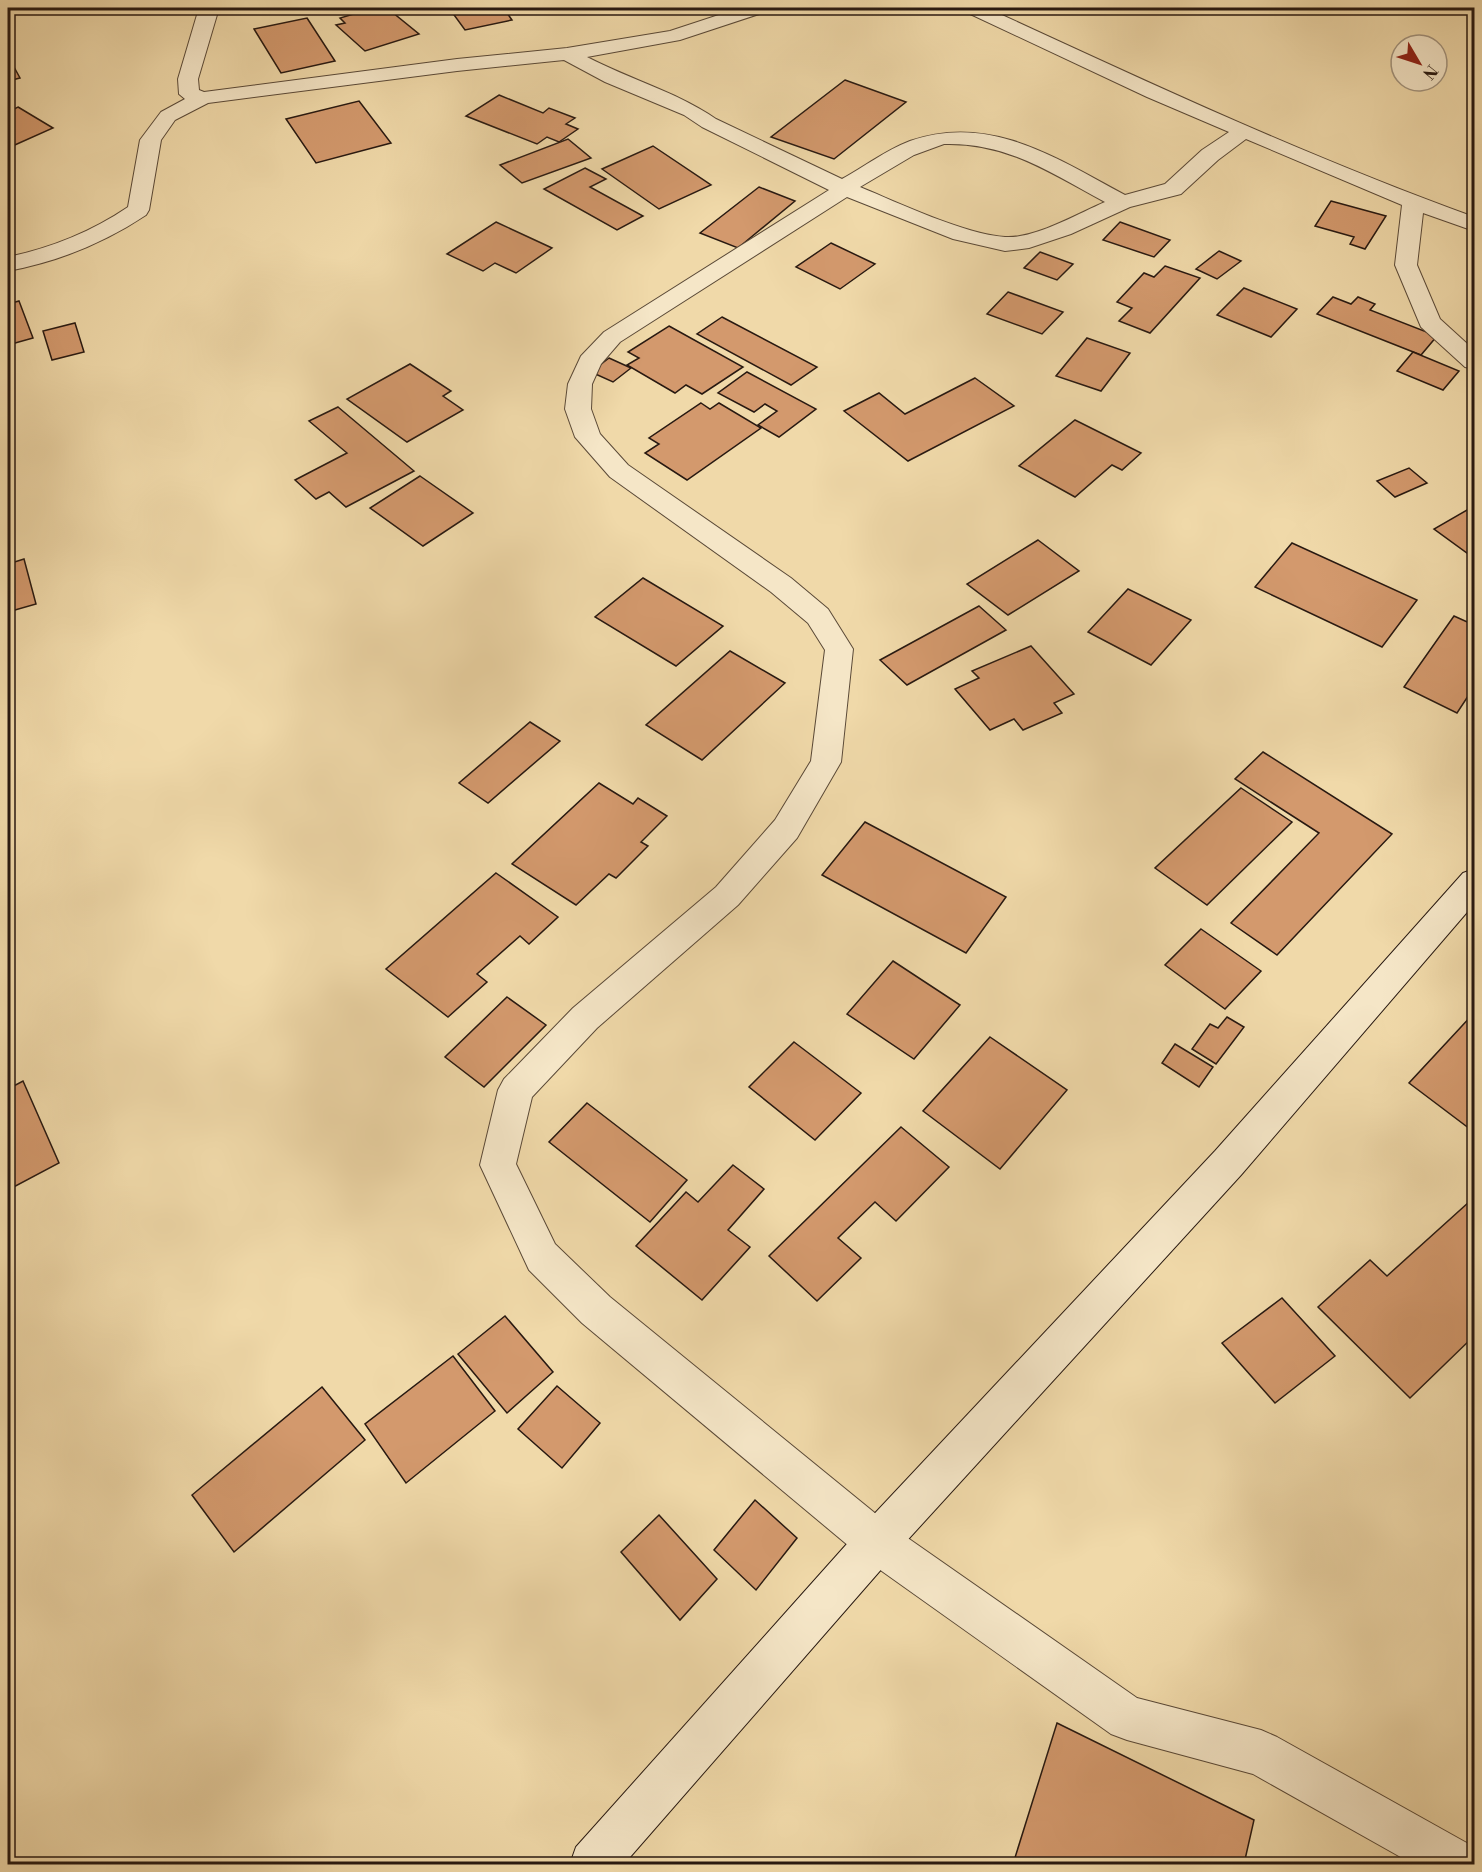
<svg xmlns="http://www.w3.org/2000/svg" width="1482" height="1872" viewBox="0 0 1482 1872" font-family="'Libre Bodoni',serif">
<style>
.building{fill:#d3996d;stroke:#281911;stroke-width:1.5}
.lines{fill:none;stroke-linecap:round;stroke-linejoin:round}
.street-casing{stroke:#5a4937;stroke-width:2}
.secondary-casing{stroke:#281911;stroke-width:2}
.street{fill:#f5e6c7;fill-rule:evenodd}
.secondary{fill:#f5e6c7;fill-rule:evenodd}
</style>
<rect width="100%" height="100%" fill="#f0d9a9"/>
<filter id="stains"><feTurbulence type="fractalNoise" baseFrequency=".00333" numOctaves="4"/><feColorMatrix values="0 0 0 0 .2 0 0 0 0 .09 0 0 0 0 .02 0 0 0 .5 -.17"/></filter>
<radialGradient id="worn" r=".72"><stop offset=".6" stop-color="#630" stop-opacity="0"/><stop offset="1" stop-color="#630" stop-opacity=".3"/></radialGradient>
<g class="building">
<polygon points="374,8 387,8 419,34 365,51 336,25 345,23 340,18"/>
<polygon points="449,8 521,8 523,10 507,13 512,20 465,30"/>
<polygon points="307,18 335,61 281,73 254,29"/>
<polygon points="14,67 20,78 8,81 8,69"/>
<polygon points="845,80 906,102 834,159 771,137"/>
<polygon points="499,95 543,113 549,108 575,118 566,124 578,129 559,142 547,137 537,144 466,116"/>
<polygon points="359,101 391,143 316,163 286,119"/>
<polygon points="18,107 53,128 8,148 8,112"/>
<polygon points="568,139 591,158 522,183 500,165"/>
<polygon points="653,146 711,185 659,209 602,169"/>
<polygon points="585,168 606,179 590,187 643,216 617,230 544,189"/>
<polygon points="759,187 795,201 738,248 700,233"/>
<polygon points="1331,201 1386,216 1365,249 1350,244 1354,237 1315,226"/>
<polygon points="496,222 552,248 516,273 495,263 483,271 447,254"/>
<polygon points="1120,222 1170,240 1154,257 1103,240"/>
<polygon points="831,243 875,264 840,289 796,267"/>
<polygon points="1219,251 1241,261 1217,279 1196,269"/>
<polygon points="1040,252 1073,264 1057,280 1024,268"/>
<polygon points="1165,266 1200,278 1150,333 1119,321 1132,308 1117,302 1144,273 1154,277"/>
<polygon points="1244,288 1297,309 1271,337 1217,315"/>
<polygon points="1008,292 1063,312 1042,334 987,314"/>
<polygon points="1333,297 1351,304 1358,297 1375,304 1370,310 1437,336 1421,355 1317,314"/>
<polygon points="19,301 33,338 8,345 8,304"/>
<polygon points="722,317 817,367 791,385 697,334"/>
<polygon points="75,323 84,352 52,360 43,331"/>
<polygon points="669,326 743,367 702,394 686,385 675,393 627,365 639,358 628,352"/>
<polygon points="1087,338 1130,353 1101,391 1056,376"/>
<polygon points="1413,352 1459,371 1443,390 1397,371"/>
<polygon points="609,358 631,368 613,382 591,372"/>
<polygon points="410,364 451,391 443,396 463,410 407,442 347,399"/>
<polygon points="747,372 816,409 779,437 758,425 777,411 765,404 754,412 718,393"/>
<polygon points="975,378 1014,406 908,461 844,411 879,393 905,414"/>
<polygon points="701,403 710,409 719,403 761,428 687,480 645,453 659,444 649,438"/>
<polygon points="338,407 414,471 346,507 329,492 316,499 295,480 347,453 309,421"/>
<polygon points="1075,420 1141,453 1122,470 1112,465 1075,497 1019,466"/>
<polygon points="1409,468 1427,483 1395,497 1377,481"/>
<polygon points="420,476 473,513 423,546 370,508"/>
<polygon points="1474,506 1474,548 1467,553 1434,529"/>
<polygon points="1038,540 1079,571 1008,615 967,584"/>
<polygon points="1292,543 1417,600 1382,647 1255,587"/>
<polygon points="24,559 36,604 8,612 8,564"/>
<polygon points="643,578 723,626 676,666 595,617"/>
<polygon points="1128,589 1191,620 1151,665 1088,632"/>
<polygon points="979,606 1006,630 907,685 880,660"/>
<polygon points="1454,616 1474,625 1474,687 1457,713 1404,687"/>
<polygon points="1031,646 1074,694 1054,703 1062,713 1023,730 1014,719 990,730 955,689 979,678 972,671"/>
<polygon points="730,651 785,683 702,760 646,725"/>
<polygon points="530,722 560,741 488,803 459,783"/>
<polygon points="1263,752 1392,834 1277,955 1231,923 1319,833 1235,779"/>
<polygon points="599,783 633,804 638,798 667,816 641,842 648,846 616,878 609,874 576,905 512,864"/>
<polygon points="1241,788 1292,822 1207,905 1155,868"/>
<polygon points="865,822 1006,897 966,953 822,875"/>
<polygon points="496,873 558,917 529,944 520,936 477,974 487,982 448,1017 386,969"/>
<polygon points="1201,929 1261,971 1225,1009 1165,965"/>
<polygon points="893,961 960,1005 914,1059 847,1014"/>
<polygon points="507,997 546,1025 484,1087 445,1057"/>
<polygon points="1474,1013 1474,1132 1409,1083"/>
<polygon points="1227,1017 1244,1027 1216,1064 1192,1049 1210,1024 1218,1028"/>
<polygon points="990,1037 1067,1090 1000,1169 923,1111"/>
<polygon points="794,1042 861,1093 815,1140 749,1087"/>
<polygon points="1175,1044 1213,1067 1199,1087 1162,1063"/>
<polygon points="23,1081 59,1163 8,1190 8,1089"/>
<polygon points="587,1103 687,1180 650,1222 549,1142"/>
<polygon points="901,1127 949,1167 896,1221 875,1202 838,1238 861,1258 817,1301 769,1256"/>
<polygon points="733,1165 764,1189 728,1230 750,1247 702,1300 636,1246 686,1192 698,1202"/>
<polygon points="1469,1202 1474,1207 1474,1336 1410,1398 1318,1307 1370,1260 1387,1276"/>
<polygon points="1282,1298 1335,1356 1275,1403 1222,1343"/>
<polygon points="505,1316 553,1372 507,1413 458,1354"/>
<polygon points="453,1356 495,1411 406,1483 365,1424"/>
<polygon points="557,1386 600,1423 562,1468 518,1429"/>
<polygon points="322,1387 365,1440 234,1552 192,1495"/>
<polygon points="755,1500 797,1538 756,1590 714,1550"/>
<polygon points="659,1515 717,1579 680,1620 621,1552"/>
<polygon points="1057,1723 1254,1820 1244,1864 1013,1864"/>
</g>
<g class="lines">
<defs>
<path id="street" d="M199 8H219L198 79 199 90 204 92 457 59 567 48 670 31 740 8H767L765 12 680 40 587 57C629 79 677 92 716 119L842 179C864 167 886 150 910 141 990 113 1056 158 1125 195L1165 184 1202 150 1229 132 1147 97 966 12 963 8H987C1147 82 1308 157 1474 217V231L1423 213 1417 265 1440 319 1474 350V369L1465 367 1421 327 1395 265 1402 205 1246 139 1218 160 1181 194 1130 207 1071 234 1029 248 1005 251 953 239 847 197 620 342 601 364 592 384 591 409 600 434 628 465 791 578 828 609 853 649 841 762 797 838 738 905 597 1028 532 1097 516 1164 555 1244 610 1297 892 1527 1137 1698 1261 1730 1277 1737 1474 1847V1864H1413L1253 1774 1127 1740 1111 1734 862 1557 582 1323 529 1270 480 1165 498 1090 504 1079 573 1008 716 887 775 820 811 761 825 650 808 623 771 592 610 477 575 437 565 409 568 384 581 356 604 332 829 190 702 127 684 115 605 82 564 60 457 71 208 103 175 120 161 140 149 210 146 215C104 243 57 262 8 271V257C51 248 91 232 128 207L140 140 161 112 185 99 179 94 178 79ZM944 144C1007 142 1051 173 1105 202 1077 214 1035 239 1005 237 964 234 899 203 860 187L914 155Z"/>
<polygon id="secondary" points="1474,869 1474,904 1241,1175 892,1557 624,1864 570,1864 576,1847 862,1527 1215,1151 1463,873"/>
</defs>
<use href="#street" class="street-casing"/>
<use href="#secondary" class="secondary-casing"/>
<use href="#street" class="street"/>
<use href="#secondary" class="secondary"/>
</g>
<rect width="1482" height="1872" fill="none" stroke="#f0d9a9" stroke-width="30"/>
<rect x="9" y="9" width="1464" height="1854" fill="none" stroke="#281911" stroke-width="3"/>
<rect x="15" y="15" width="1452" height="1842" fill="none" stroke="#281911" stroke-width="1.5"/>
<g transform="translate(1419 63) rotate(129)"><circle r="28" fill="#f5e6c7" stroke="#a3947e" stroke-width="1.5"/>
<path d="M0-4.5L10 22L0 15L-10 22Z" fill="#8f2418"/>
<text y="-9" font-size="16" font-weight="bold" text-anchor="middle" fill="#281911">N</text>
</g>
<rect width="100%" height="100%" filter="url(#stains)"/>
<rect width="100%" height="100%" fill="url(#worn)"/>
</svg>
